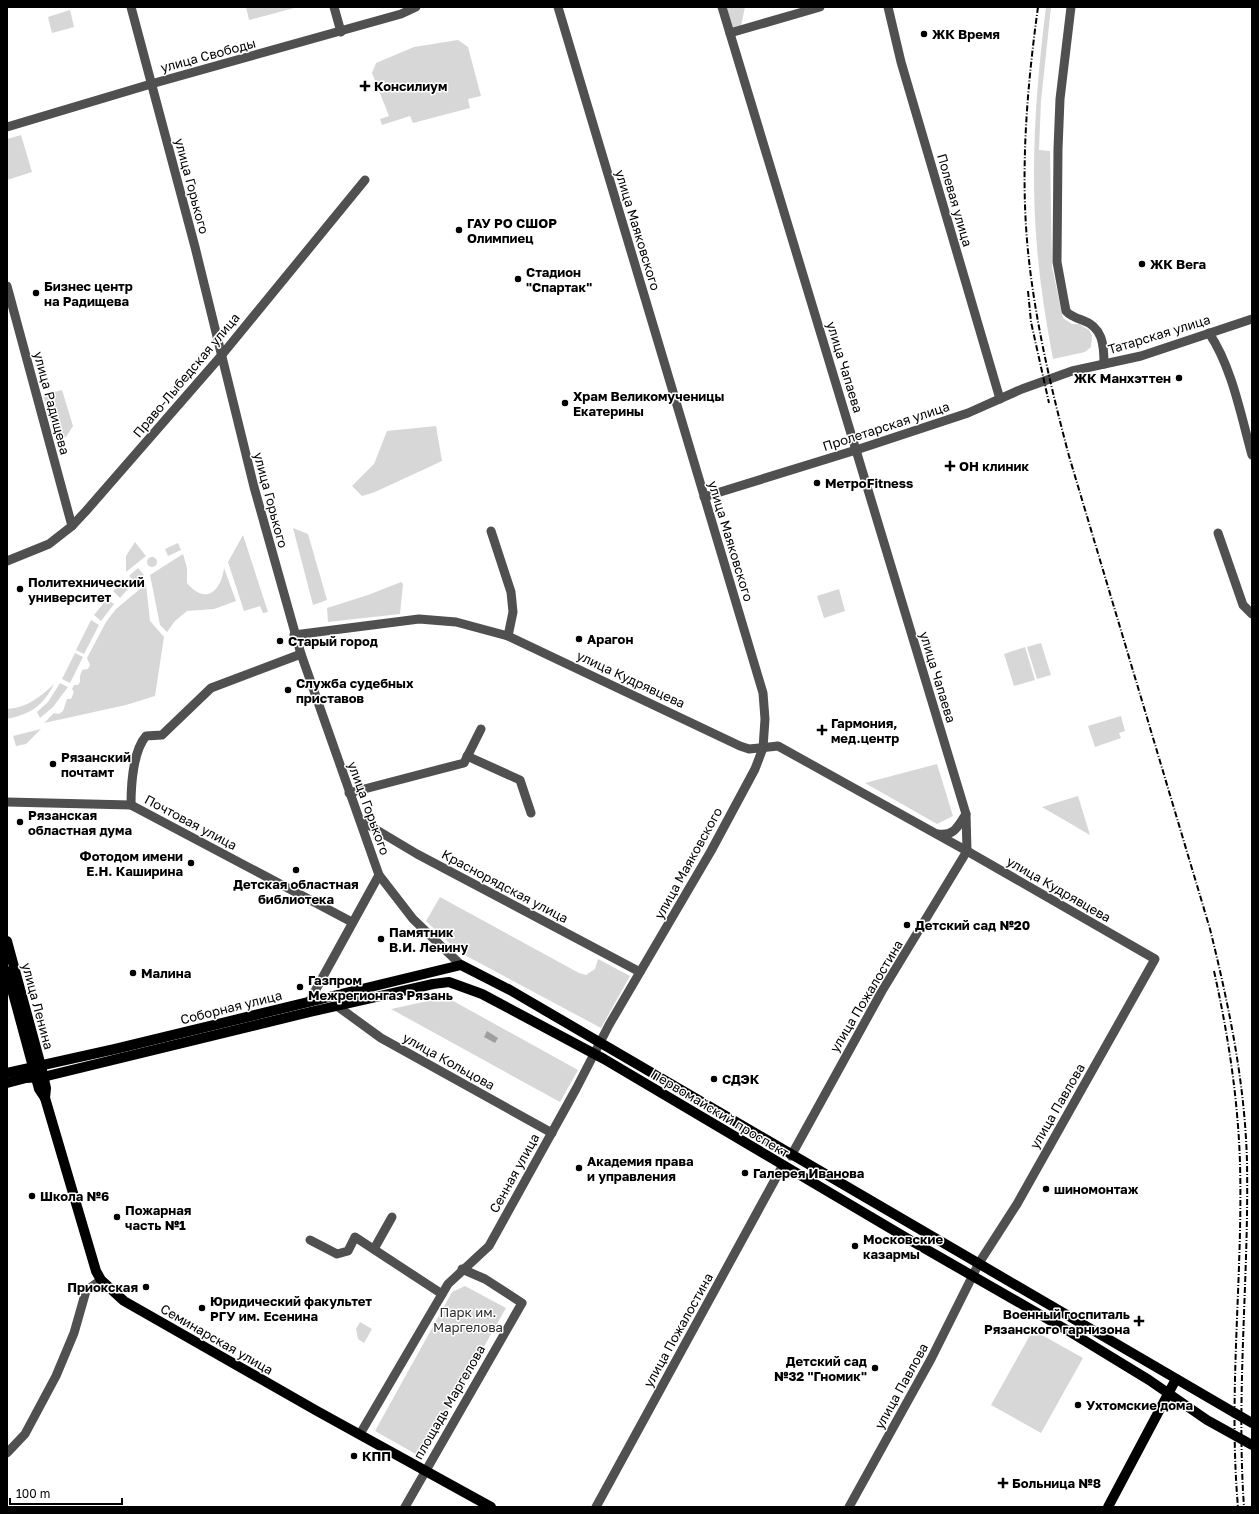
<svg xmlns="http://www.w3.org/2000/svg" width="1259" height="1514" viewBox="0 0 1259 1514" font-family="'Golos Text',sans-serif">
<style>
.green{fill:#d7d7d7}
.water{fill:#9e9e9e}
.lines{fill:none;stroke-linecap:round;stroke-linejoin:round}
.minor{stroke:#505050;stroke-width:9}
.major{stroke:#000;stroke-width:10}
.rail{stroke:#000;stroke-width:2;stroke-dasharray:6 2 1 2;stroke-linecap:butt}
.poi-dot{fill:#000;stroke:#fff;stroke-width:1.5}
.labels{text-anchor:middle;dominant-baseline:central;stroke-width:3;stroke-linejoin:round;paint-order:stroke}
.poi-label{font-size:13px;font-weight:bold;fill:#000;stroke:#fff;text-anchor:start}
.street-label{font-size:13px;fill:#000;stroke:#fff}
.park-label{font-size:13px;fill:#2e2e2e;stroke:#fff}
</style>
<rect width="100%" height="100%" fill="#fff"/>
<g class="green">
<polygon points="246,7 298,7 249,20"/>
<polygon points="725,7 745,7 741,26 731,30"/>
<path d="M1046 7H1051L1041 101 1039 150 1050 151 1052 267 1063 318 1072 324H1079L1089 330 1092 336 1091 347 1085 352 1053 359C1046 322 1040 285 1037 247 1030 168 1036 86 1046 7Z"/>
<polygon points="70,10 74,27 52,33 48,17"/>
<polygon points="458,40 468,47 481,96 468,99 470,108 413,123 410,116 382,125 380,119 389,116 372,73 376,63 414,47"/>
<polygon points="21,135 32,172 7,180 7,139"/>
<polygon points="62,390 73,426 66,437 56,440 43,395"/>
<polygon points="436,426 442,461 375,492 362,496 352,486 374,464 387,431"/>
<polygon points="293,528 308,534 327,600 313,605"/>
<polygon points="243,535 268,612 263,613 260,606 244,611 228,562"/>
<polygon points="135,542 146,556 126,572 126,556"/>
<polygon points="178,543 181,550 168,556 165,549"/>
<path d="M183 554 187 568V583C205 605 221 592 224 568L236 601 214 609 187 611 175 621 167 632 160 625 150 575Z"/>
<circle cx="152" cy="562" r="5"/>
<polygon points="138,568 144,575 135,582 129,576"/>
<polygon points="401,582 403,584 400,614 328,622 327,608 368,595"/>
<polygon points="122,583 128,589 120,598 113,591"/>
<polygon points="146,584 150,621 164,637 155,696 126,705 44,723 54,713 59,714 63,711 67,699 71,699 74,692 72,689 74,685 78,685 80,682 80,676 82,670 88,669 90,665 87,658 106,622 116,609"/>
<polygon points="839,589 845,611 824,618 817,596"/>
<polygon points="107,599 114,604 101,621 94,615"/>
<polygon points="91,620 99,625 84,654 76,650"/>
<polygon points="1041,643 1051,675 1037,679 1027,647"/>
<polygon points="1025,647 1035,680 1014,686 1004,654"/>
<polygon points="75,653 83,657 70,683 62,679"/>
<polygon points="60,683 68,687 53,707 40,718 37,712 48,702"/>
<path d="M54 684C43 706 31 714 7 719V709C28 707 39 698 54 684Z"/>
<polygon points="1121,716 1125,731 1119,733 1121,738 1095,747 1088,726"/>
<polygon points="41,729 26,744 16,746 13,736"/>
<polygon points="937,764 953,816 937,824 865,783"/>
<polygon points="1078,796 1090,835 1042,807"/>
<polygon points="440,897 579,973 586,975 595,969 598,959 630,976 601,1028 459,952 426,921"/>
<polygon points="446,997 578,1070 560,1102 391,1009"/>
<polygon points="465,1286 506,1308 421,1457 375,1431 452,1292"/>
<polygon points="360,1322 372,1329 364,1343 358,1339 356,1329"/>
<polygon points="1033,1330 1083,1358 1041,1433 991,1405"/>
</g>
<polygon class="water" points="487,1031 498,1038 495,1043 484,1037"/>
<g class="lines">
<g class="minor">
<polyline points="131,7 195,247 254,487 301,654 379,875 413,919 461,965"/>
<polyline points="334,7 341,32"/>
<polyline points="722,7 966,814 967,851"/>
<polyline points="888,7 901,62 1000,399"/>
<path d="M1071 7 1060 99 1058 149 1057 262 1066 311C1070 316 1076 318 1082 320 1103 327 1104 345 1104 364"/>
<polyline points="730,33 820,7"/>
<polyline points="7,127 151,84 401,14 416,7"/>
<polyline points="7,286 72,526"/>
<path d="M1209 333C1232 367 1241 416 1252 455"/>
<polyline points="704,497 856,450 968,413 1022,389 1072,371 1141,356 1252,319"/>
<polyline points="491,531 511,592 513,612 508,636"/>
<polyline points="1218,533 1243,605 1252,614"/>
<polyline points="7,561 49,544 72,526 86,511 221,356 365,180"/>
<polyline points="294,635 419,619 456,622 508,636 740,746 749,749 778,746 967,851 1155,959 1017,1204 979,1263 931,1359 849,1507"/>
<polyline points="467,756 520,780 531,813"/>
<polyline points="349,793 464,763 481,729"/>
<polyline points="7,802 131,805 348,920"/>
<path d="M131 805C131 786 133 751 146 736L162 735 211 688 301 654"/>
<polyline points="360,820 417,854 640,972"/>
<path d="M938 834C955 836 958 826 966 814"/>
<polyline points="309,1002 379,875"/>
<polyline points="337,1006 381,1038 552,1133"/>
<polyline points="791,1156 882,991 967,851"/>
<polyline points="310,1240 337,1254 348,1251 355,1237 442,1294"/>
<polyline points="374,1249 392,1217"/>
<polyline points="360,1434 448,1284 489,1246 576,1089 609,1025 711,851 755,769 763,748 765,719 763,693 558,7"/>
<polyline points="7,1453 25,1434 56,1376 74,1333 86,1291 101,1280"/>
<polyline points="405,1507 522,1303 485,1279 462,1269"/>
<polyline points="596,1507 783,1165"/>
</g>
<g class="major">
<polyline points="7,941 41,1066 46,1088 45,1098"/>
<polyline points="7,971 39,1089 45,1098 96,1271 101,1280 124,1301 317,1411 491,1507"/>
<polyline points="7,1073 115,1049 461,965 510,990 1252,1423"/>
<polyline points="7,1083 26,1078 43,1077 310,1012 433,984 449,982 482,994 604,1059 910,1240 1072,1333 1149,1380 1207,1420 1252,1445"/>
<polyline points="1108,1507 1176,1379"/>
</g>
<g class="rail">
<path d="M1038 7C1027 87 1020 171 1028 251 1035 321 1051 388 1069 456L1210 929C1229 1006 1245 1083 1247 1162 1249 1277 1236 1392 1244 1507"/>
<polyline points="1028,291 1031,322 1049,403"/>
<path d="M1214 971C1228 1034 1238 1098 1240 1163 1243 1277 1228 1392 1238 1507"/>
</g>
</g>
<g class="poi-dot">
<circle cx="924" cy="34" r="4"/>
<path d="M363 80h4v4h4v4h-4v4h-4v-4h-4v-4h4z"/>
<circle cx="459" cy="230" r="4"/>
<circle cx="1142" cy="264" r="4"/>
<circle cx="518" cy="279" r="4"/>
<circle cx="36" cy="293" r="4"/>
<circle cx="1179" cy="378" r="4"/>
<circle cx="565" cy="403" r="4"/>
<path d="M948 460h4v4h4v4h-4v4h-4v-4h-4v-4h4z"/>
<circle cx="817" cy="483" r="4"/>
<circle cx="20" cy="589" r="4"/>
<circle cx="579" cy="639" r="4"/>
<circle cx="280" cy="641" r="4"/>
<circle cx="288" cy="690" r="4"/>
<path d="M820 724h4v4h4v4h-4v4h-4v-4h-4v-4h4z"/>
<circle cx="53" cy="764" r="4"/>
<circle cx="20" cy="822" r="4"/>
<circle cx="191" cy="863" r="4"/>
<circle cx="296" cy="870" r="4"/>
<circle cx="907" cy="925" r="4"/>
<circle cx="381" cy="939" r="4"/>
<circle cx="133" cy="973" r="4"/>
<circle cx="300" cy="987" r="4"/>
<circle cx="714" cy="1079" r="4"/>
<circle cx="579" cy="1168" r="4"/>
<circle cx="745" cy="1173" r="4"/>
<circle cx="1046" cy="1189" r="4"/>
<circle cx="32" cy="1196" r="4"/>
<circle cx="117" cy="1217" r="4"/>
<circle cx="855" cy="1246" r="4"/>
<circle cx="146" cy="1287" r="4"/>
<circle cx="202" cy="1308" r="4"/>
<path d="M1137 1315h4v4h4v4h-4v4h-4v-4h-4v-4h4z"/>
<circle cx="875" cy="1368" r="4"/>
<circle cx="1078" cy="1405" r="4"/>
<circle cx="354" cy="1456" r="4"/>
<path d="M1001 1477h4v4h4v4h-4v4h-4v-4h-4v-4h4z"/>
</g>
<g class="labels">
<g class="poi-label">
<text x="932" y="34">ЖК Время</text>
<text x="374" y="86">Консилиум</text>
<text x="467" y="223">ГАУ РО СШОР<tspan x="467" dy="15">Олимпиец</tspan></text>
<text x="1150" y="264">ЖК Вега</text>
<text x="526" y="272">Стадион<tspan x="526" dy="15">"Спартак"</tspan></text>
<text x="44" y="286">Бизнес центр<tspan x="44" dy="15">на Радищева</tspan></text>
<text x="1171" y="378" text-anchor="end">ЖК Манхэттен</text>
<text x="573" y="396">Храм Великомученицы<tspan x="573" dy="15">Екатерины</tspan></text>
<text x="959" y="466">ОН клиник</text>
<text x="825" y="483">МетроFitness</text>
<text x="28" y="582">Политехнический<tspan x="28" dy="15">университет</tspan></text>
<text x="587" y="639">Арагон</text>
<text x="288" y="641">Старый город</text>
<text x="296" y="683">Служба судебных<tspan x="296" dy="15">приставов</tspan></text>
<text x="831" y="723">Гармония,<tspan x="831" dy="15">мед.центр</tspan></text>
<text x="61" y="757">Рязанский<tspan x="61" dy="15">почтамт</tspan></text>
<text x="28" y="815">Рязанская<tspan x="28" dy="15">областная дума</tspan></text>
<text x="183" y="856" text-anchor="end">Фотодом имени<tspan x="183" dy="15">Е.Н. Каширина</tspan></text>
<text x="296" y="884" text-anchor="middle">Детская областная<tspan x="296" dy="15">библиотека</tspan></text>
<text x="915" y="925">Детский сад №20</text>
<text x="389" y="932">Памятник<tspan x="389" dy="15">В.И. Ленину</tspan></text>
<text x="141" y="973">Малина</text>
<text x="308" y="980">Газпром<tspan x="308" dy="15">Межрегионгаз Рязань</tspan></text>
<text x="722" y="1079">СДЭК</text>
<text x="587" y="1161">Академия права<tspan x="587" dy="15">и управления</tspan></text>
<text x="753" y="1173">Галерея Иванова</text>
<text x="1054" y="1189">шиномонтаж</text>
<text x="40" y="1196">Школа №6</text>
<text x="125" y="1210">Пожарная<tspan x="125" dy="15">часть №1</tspan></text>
<text x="863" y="1239">Московские<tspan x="863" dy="15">казармы</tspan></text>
<text x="138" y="1287" text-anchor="end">Приокская</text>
<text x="210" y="1301">Юридический факультет<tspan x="210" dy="15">РГУ им. Есенина</tspan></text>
<text x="1130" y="1314" text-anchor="end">Военный госпиталь<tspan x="1130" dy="15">Рязанского гарнизона</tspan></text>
<text x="867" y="1361" text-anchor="end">Детский сад<tspan x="867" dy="15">№32 "Гномик"</tspan></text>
<text x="1086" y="1405">Ухтомские дома</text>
<text x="362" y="1456">КПП</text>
<text x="1012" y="1483">Больница №8</text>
</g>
<g class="street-label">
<text transform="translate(208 55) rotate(-15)">улица Свободы</text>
<text transform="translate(192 186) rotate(75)">улица Горького</text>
<text transform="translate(955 200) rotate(74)">Полевая улица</text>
<text transform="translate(638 230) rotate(73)">улица Маяковского</text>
<text transform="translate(1159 334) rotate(-17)">Татарская улица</text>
<text transform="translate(845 367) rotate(73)">улица Чапаева</text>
<text transform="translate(186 375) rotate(-50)">Право-Лыбедская улица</text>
<text transform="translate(52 403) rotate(75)">улица Радищева</text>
<text transform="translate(886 426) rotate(-18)">Пролетарская улица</text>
<text transform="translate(271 500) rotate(75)">улица Горького</text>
<text transform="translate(731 541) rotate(73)">улица Маяковского</text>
<text transform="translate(938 677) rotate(73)">улица Чапаева</text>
<text transform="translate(631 679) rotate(25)">улица Кудрявцева</text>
<text transform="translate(369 808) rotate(70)">улица Горького</text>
<text transform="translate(191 822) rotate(28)">Почтовая улица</text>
<text transform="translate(688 863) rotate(-61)">улица Маяковского</text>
<text transform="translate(505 886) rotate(28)">Краснорядская улица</text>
<text transform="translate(1059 889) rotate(30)">улица Кудрявцева</text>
<text transform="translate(866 996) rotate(-59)">улица Пожалостина</text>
<text transform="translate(38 1006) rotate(75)">улица Ленина</text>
<text transform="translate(231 1007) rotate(-14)">Соборная улица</text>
<text transform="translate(449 1061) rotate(29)">улица Кольцова</text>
<text transform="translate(1057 1106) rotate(-60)">улица Павлова</text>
<text transform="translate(720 1113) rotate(31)">Первомайский проспект</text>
<text transform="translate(514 1173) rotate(-61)">Сенная улица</text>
<text transform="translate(678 1330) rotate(-61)">улица Пожалостина</text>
<text transform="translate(217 1339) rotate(30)">Семинарская улица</text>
<text transform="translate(901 1386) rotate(-61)">улица Павлова</text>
<text transform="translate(449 1402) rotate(-60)">площадь Маргелова</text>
</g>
<g class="park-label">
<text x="468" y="1312">Парк им.<tspan x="468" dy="15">Маргелова</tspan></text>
</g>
</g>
<rect width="1259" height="1514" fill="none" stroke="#000000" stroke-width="16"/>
<path d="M10 1498v6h112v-6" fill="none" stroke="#000000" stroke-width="2"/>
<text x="16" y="1498" font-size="12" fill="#000000" stroke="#ffffff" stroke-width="3" paint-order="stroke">100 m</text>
</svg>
